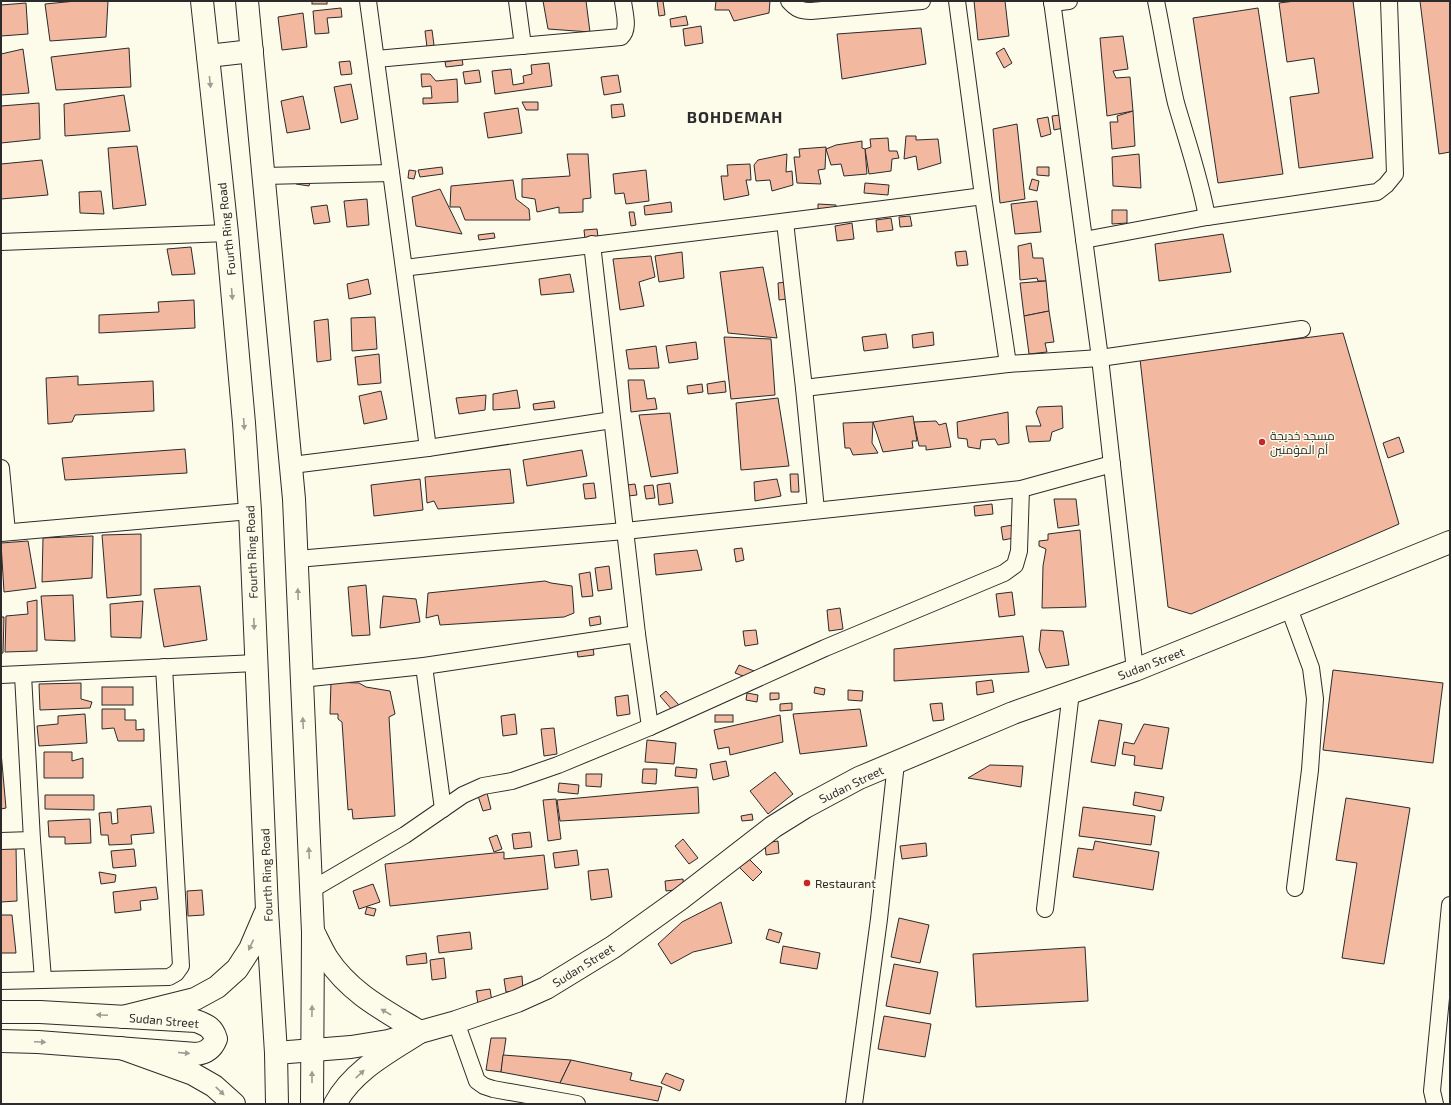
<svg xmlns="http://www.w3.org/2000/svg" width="1451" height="1105" viewBox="0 0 1451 1105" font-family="'Exo 2',Cairo,sans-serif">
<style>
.building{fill:#f2b8a0;stroke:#2b2b2b}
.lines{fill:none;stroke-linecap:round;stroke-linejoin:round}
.street-casing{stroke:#2b2b2b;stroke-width:18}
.secondary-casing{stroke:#2b2b2b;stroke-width:24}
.primary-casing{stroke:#2b2b2b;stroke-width:24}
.street{stroke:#fdfbea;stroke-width:16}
.secondary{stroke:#fdfbea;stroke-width:22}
.primary{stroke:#fdfbea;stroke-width:22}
.oneway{fill:#9e9d94}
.poi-dot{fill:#c62828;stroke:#fdfbea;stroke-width:1.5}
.labels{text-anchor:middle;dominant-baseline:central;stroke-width:3;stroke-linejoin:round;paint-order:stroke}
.street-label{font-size:12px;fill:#2b2b2b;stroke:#fdfbea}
.poi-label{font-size:12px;fill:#2b2b2b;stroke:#fdfbea;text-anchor:start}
.district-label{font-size:16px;font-weight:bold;letter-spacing:1px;fill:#2b2b2b;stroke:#fdfbea}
</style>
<rect width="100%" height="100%" fill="#fdfbea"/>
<g class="building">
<polygon points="76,1 108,1 106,37 50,41 45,4"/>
<rect x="312" y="1" width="15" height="3"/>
<polygon points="543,1 586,1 590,32 548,29"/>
<polygon points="657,1 663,1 665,15 659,16"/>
<polygon points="716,1 770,1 769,13 734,21 729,10 715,10"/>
<polygon points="974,1 1005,1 1009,36 978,40"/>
<polygon points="1295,1 1353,1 1373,158 1299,168 1290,97 1319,93 1314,58 1287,62 1279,3"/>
<polygon points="1420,1 1450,1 1450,152 1439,154"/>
<polygon points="26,3 28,34 1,36 1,5"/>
<polygon points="341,8 342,17 327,18 329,33 315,34 313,11"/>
<polygon points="1258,8 1283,174 1218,183 1193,18"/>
<polygon points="303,13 307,47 282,50 278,17"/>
<polygon points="686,16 688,25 671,27 670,19"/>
<polygon points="701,26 703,43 685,46 683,29"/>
<polygon points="921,28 926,64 842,79 837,34"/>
<polygon points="432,30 434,45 427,47 425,31"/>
<polygon points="1123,36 1128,69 1113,71 1116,78 1130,77 1133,111 1107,116 1100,38"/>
<polygon points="129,48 131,87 56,90 51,57"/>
<polygon points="1004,48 1012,63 1004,68 996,53"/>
<polygon points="23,49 29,93 1,95 1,54"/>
<polygon points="462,59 463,65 446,67 445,62"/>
<polygon points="350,61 352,74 341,75 339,62"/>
<polygon points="549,63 552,86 495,94 492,71 511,69 513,85 524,83 523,76 532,74 531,65"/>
<polygon points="479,70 481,82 465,84 463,72"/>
<polygon points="421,74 430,74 436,81 457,79 458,102 423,104 423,98 432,98 431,86 422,87"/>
<polygon points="618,75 621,92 604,95 601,77"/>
<polygon points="351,84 358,119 341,123 334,87"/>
<polygon points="124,95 130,131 65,136 64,104"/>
<polygon points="303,96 310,129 287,133 281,101"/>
<polygon points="522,102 538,102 538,110 526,110"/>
<polygon points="39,103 40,139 1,143 1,106"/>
<polygon points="623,104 625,116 612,118 611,105"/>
<polygon points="518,108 522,133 488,138 484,113"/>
<polygon points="1133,111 1135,146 1112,149 1110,122 1118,122 1117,116"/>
<polygon points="1060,115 1063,128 1054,130 1052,116"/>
<polygon points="1048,117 1051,134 1041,137 1037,119"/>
<polygon points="1017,124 1025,199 1000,203 993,129"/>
<polygon points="906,136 916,136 916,140 938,139 941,163 918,170 916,156 904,159"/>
<polygon points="888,138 889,151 897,151 899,158 892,159 891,171 869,174 865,149 871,147 870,139"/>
<polygon points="862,141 862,148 865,149 867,174 844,176 841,164 831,165 826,149 836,145"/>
<polygon points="137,146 146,205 113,209 108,148"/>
<polygon points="826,147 825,169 818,170 821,184 797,183 794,157 800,157 799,149"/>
<polygon points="567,154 588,154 591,198 583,199 583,212 559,213 559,207 537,212 535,199 522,197 522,179 570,176"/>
<polygon points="787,154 786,172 792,171 793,185 772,191 770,180 756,181 754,165 758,160"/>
<polygon points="1139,154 1141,188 1113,186 1112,157"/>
<polygon points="42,160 48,195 1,199 1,164"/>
<polygon points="750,164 751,180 746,180 749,195 724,200 721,176 728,176 727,165"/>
<polygon points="442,167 443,174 420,177 418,170"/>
<polygon points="1037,167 1049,167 1049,176 1037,175"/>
<polygon points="409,170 416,171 414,179 408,178"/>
<polygon points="646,170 649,201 626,204 624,193 615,194 613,174"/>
<polygon points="297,176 311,178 309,186 296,184"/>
<polygon points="1032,179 1039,181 1037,191 1029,189"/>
<polygon points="513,180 516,199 529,209 530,220 465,220 460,207 450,207 451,186"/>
<polygon points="865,183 889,185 888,195 864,193"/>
<polygon points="440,189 462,234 416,226 412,197"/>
<polygon points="101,191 104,214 80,213 79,192"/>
<polygon points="367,199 369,225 347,227 344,201"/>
<polygon points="1037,201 1041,232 1015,234 1011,204"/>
<polygon points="671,202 672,212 645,215 644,206"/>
<polygon points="818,204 836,205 836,214 818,213"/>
<polygon points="327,205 330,222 314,224 311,207"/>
<polygon points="1112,210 1127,210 1127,223 1112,224"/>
<polygon points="629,212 634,212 636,225 631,226"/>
<polygon points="910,216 912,226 900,227 899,217"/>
<polygon points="891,218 893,230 877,232 876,220"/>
<polygon points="852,223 854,239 837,241 835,226"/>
<polygon points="597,229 598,237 585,239 584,230"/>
<polygon points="494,233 495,238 479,240 478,235"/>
<polygon points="1223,234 1231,272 1159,281 1155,244"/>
<polygon points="1031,243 1033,258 1043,258 1046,281 1038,281 1037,278 1020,280 1018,246"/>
<polygon points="191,247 195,274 172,275 167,249"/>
<polygon points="966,251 968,265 957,266 955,252"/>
<polygon points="682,252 684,278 659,282 655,256"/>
<polygon points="651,256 655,277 639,282 644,306 620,310 613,259"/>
<polygon points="763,267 777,338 728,333 720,272"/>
<polygon points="570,274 574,292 541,295 539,279"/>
<polygon points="368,279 371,294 349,299 347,284"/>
<polygon points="1046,281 1049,311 1024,316 1020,283"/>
<polygon points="786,282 787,299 779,300 778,283"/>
<polygon points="194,300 195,328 99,333 99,315 159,312 158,302"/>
<polygon points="1049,311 1054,342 1045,343 1047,352 1029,354 1024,316"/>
<polygon points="375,317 377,349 352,351 351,318"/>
<polygon points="328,319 331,360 317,362 314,321"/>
<polygon points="933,332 934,345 913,348 912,335"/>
<polygon points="1343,333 1399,524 1191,614 1168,607 1140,359"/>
<polygon points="886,334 888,348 864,351 862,337"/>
<polygon points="724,337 771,339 775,395 731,399"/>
<polygon points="696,342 698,359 669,363 666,346"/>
<polygon points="656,346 659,368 629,369 626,350"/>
<polygon points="379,354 381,383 358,385 355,357"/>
<polygon points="78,376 78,385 153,381 154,411 75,415 72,422 48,424 46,378"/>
<polygon points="628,380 644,380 647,399 655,398 657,409 631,412"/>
<polygon points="725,381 726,392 708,394 707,384"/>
<polygon points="702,384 703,392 688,394 687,386"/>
<polygon points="517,390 520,408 493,410 493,394"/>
<polygon points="381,391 387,419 364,424 359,396"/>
<polygon points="486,395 485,410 459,414 456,398"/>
<polygon points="778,398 789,466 741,470 736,403"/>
<polygon points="554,401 555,408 534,410 533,404"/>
<polygon points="1062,406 1063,428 1052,432 1050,441 1029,442 1026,426 1041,426 1036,412 1038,407"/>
<polygon points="1008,412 1009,443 998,445 995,439 981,440 980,449 968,447 967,439 958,438 957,422"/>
<polygon points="670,413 678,473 651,477 639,415"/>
<polygon points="913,416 917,441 912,441 913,448 883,452 873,422"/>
<polygon points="936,421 939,425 946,423 951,447 926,450 926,446 919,446 914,422"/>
<polygon points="873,422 872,443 878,453 853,455 850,448 845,448 843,423"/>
<polygon points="1399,437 1404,452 1388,458 1383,443"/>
<polygon points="185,449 187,473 65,480 62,458"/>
<polygon points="582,450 587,476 527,486 523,460"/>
<polygon points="510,469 514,503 438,509 434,501 427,503 425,477"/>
<polygon points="790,474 798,474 799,492 791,492"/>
<polygon points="420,479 423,510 374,516 371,485"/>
<polygon points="777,479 781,496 755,501 754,482"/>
<polygon points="594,483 596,498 585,499 583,484"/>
<polygon points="670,483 673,503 659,505 657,485"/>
<polygon points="635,484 637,495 628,496 627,485"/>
<polygon points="653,485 655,498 646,499 644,486"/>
<polygon points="1054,499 1076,499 1079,525 1058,528"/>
<polygon points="992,504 993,514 975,516 974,506"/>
<polygon points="1013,525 1014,538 1003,540 1001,527"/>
<polygon points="1080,530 1086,607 1042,608 1043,566 1046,549 1039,546 1039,541 1048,540 1048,534"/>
<polygon points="141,534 141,595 107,598 102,535"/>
<polygon points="93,536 92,578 42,582 43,538"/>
<polygon points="28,541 36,588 4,592 1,543"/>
<polygon points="742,548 744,560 736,562 734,549"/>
<polygon points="697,550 702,570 656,575 654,554"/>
<polygon points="609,566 612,589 598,591 595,568"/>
<polygon points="590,572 593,596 582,597 579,574"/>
<polygon points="545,581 551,583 572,586 574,613 564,617 440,625 438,615 426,618 428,593"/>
<polygon points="366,585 370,635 352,636 348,587"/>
<polygon points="200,586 207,640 164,647 154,589"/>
<polygon points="1012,592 1015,615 999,617 996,594"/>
<polygon points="73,595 75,641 45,640 41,596"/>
<polygon points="383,596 416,599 420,622 380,628"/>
<polygon points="37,600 37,651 5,652 6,616 28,614 27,602"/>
<polygon points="143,601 141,638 111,637 110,604"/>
<polygon points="840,608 843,629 829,631 827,610"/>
<polygon points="600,616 601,624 590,626 589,618"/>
<polygon points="1,617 4,617 3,653 1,653"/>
<polygon points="756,630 758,644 745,646 743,631"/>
<polygon points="1041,630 1063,631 1069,665 1046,668 1039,650"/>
<polygon points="1023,636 1029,672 894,681 894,649"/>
<polygon points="593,648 594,655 578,657 577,650"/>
<polygon points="739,665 754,671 751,679 735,673"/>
<polygon points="1333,670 1443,683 1433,763 1323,750"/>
<polygon points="992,680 994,692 977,695 976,682"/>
<polygon points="331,682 359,683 366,687 390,691 395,714 389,717 395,816 353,819 352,809 348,810 342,722 338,719 338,714 330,714"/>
<polygon points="81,683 81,699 92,702 90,708 40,710 39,684"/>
<rect x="102" y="687" width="31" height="18"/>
<polygon points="815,687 825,689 824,695 814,693"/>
<polygon points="848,690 863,691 862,701 848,700"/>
<polygon points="666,691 679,705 673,711 660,696"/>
<polygon points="747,693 758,695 757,702 746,700"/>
<polygon points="770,693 779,693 779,699 770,700"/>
<polygon points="628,695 630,714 617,716 615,697"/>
<polygon points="792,703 792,710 780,711 780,704"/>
<polygon points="942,703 944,720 933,721 930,704"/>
<polygon points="102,709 125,709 125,720 136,720 136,730 144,729 144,741 118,741 114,728 102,729"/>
<polygon points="860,709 867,746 800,754 793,714"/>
<polygon points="85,714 87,743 39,746 37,726 58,724 58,716"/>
<polygon points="515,714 517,734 503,736 501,716"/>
<rect x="715" y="715" width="18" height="7"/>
<polygon points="780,715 783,742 730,755 729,747 718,749 714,730"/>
<polygon points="1099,720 1122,724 1115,766 1091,762"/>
<polygon points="1144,724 1169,728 1162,769 1134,765 1135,756 1122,754 1124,742 1134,744"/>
<polygon points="554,728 557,754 544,756 541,729"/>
<polygon points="647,740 676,743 674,764 645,762"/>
<polygon points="1,752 6,808 1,809"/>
<polygon points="44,752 72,752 72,761 83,758 83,778 44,778"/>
<polygon points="726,761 729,776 713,780 710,764"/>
<polygon points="990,765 1023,766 1021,787 968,778"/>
<polygon points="676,767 697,769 696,778 675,776"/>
<polygon points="643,769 657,769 656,784 642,783"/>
<polygon points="775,772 793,794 768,814 750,791"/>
<polygon points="586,774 602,774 601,787 586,786"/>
<polygon points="559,783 579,785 578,794 558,792"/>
<polygon points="698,787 699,813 560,821 557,800"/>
<polygon points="1135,792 1164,797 1161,811 1133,805"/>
<polygon points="487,793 491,809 483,811 478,796"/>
<polygon points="45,795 94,795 94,810 45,809"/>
<polygon points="1346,798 1410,808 1384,964 1342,958 1357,863 1336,860"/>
<polygon points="556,799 561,839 548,841 543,800"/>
<polygon points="151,806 154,833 131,835 132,844 109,845 108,835 101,835 99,813 111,812 112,824 118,823 117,809"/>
<polygon points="1083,807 1155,816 1151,845 1079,836"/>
<polygon points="752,814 753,820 742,821 741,816"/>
<polygon points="90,819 91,843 65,844 65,837 49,837 48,821"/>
<polygon points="530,832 532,847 514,849 512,834"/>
<polygon points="497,835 502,849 494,852 489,838"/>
<polygon points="683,839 698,858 689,864 675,846"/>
<polygon points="778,841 779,853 766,855 765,843"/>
<polygon points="1095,841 1159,852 1153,890 1073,877 1078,848 1093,850"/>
<polygon points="926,843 927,856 902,859 900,846"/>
<polygon points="16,847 17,901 1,902 1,848"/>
<polygon points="134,849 136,866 113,868 111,851"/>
<polygon points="577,850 579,865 555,868 553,853"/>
<polygon points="504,852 504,859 544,855 548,889 390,906 385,864"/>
<polygon points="748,858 762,872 753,881 739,867"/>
<polygon points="608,869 612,897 591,900 588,871"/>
<polygon points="99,872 116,875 115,882 101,884"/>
<polygon points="683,879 684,889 666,891 665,881"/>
<polygon points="373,884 380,902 359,909 353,891"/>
<polygon points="156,887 158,899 140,901 141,910 115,913 113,892"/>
<polygon points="202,890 204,915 188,916 187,891"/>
<polygon points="721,902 732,943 693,952 671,964 658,944 682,922"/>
<polygon points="367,907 376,909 374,916 365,914"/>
<polygon points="1,915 12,915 16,953 1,953"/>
<polygon points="899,918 929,925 920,963 891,957"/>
<polygon points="769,929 782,933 779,943 766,939"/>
<polygon points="470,932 472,949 439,953 437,936"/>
<polygon points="783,946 820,953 817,969 780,963"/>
<polygon points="1085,947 1088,1001 976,1007 973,954"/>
<polygon points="426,953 427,963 407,965 406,956"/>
<polygon points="444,958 446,978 432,980 430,960"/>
<polygon points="894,964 938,972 930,1014 886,1006"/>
<polygon points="522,976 523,990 506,992 504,979"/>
<polygon points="490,989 492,1002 478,1004 476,991"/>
<polygon points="884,1016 931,1024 925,1057 878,1049"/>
<polygon points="491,1038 506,1038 501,1072 486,1070"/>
<polygon points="503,1055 571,1060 560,1083 501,1072"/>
<polygon points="571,1060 632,1073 630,1080 662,1087 658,1101 560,1083"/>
<polygon points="666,1073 684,1080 680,1091 661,1083"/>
</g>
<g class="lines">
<defs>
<g id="street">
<polyline points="368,1 428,448"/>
<polyline points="517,1 523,46"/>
<path d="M789 1C796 9 801 11 811 11L922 1"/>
<polyline points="957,1 983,196 1008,364"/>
<polyline points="1052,1 1100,358 1135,670"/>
<path d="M1156 1C1163 35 1168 69 1176 103 1187 141 1200 178 1207 217"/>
<polyline points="1052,3 1069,1"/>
<path d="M376 59 621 37C630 29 624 12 623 1"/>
<polyline points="264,176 391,173"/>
<polyline points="785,222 804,388 816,510"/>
<polyline points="1084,240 1207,217 1377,192 1386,185 1395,174 1389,1"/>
<polyline points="1,242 227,233"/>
<polyline points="592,244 637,634 650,727"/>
<path d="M404 268C597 244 790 222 983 196"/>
<polyline points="804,388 1008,364 1100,358 1302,329"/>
<polyline points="292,465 428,448 612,420"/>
<polyline points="1,468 7,532"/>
<polyline points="1,533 250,511"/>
<polyline points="297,559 625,531 1021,489 1112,464"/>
<polyline points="1289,608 1311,668 1315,699 1310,770 1295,888"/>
<polyline points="424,666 443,809"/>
<polyline points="1,675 256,663"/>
<polyline points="23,675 32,840 43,979"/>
<polyline points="301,679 424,666 637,634"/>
<polyline points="1,841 32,840"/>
<polyline points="311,890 405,835 463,795 483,786 512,781 558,765 650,727 825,648 1004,573 1015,565 1019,551 1021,489"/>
<polyline points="1045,909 1071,692"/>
<polyline points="1,981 169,977 176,973 181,966 164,667"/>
<polyline points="456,1022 477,1081 484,1086 493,1089 577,1104"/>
<polyline points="854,1104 879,919 896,763"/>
<polyline points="1435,1104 1432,1091 1450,905"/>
</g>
<g id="secondary">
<path d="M1 1012H40L196 1021C207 1025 213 1028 216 1039 212 1049 206 1053 196 1054L38 1042 1 1041"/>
<polyline points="276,1053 351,1047 388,1041 456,1022 517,1001 546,988 613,947 680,899 773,827 805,807 859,778 1013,713 1135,670 1450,542"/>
</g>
<g id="primary">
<polyline points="202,1 227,233 244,423 250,511 267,910 276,1053 277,1104"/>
<polyline points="247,1 294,499 313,932 312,1104"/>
<polyline points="208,56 252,51"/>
<path d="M314 933C318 941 322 950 327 958 350 993 384 1010 420 1032 389 1052 353 1070 335 1104"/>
<polyline points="123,1017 195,999 217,987 237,969 250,949 265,914"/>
<polyline points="121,1048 193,1074 214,1086 234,1104"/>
</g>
</defs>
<use href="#street" class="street-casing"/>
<use href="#secondary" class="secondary-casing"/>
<use href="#primary" class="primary-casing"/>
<use href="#street" class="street"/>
<use href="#secondary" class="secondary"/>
<use href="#primary" class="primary"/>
</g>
<defs><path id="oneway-solid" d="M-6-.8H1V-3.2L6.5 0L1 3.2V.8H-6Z"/></defs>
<g class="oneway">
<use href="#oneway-solid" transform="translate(210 82) rotate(84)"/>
<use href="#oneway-solid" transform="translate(232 294) rotate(85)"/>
<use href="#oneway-solid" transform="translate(244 424) rotate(86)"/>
<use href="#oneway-solid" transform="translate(298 594) rotate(-92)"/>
<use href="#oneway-solid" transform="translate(254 624) rotate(88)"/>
<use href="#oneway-solid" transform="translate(303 723) rotate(-93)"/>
<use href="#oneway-solid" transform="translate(309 853) rotate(-93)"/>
<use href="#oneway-solid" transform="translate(251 945) rotate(115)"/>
<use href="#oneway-solid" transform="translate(312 1011) rotate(-89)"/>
<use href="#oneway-solid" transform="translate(386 1012) rotate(-150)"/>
<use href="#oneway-solid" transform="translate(102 1015) rotate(-177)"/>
<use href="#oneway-solid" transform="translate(40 1042) rotate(3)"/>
<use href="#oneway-solid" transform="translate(184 1053) rotate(5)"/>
<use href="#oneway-solid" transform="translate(360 1074) rotate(-43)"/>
<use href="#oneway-solid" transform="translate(312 1077) rotate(-90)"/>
<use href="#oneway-solid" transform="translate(220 1091) rotate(44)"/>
</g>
<g class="poi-dot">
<circle cx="1262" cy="442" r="4"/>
<circle cx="807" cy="883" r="4"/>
</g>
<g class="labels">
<g class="street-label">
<text transform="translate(226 229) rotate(-96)">Fourth Ring Road</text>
<text transform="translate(251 552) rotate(-92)">Fourth Ring Road</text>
<text transform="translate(1151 663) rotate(-21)">Sudan Street</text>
<text transform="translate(851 784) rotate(-26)">Sudan Street</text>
<text transform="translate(266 875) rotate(-92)">Fourth Ring Road</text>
<text transform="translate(583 965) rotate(-32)">Sudan Street</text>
<text transform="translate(164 1020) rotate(5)">Sudan Street</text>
</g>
<g class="poi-label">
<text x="1270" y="435">مسجد خديجة<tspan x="1270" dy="14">أم المؤمنين</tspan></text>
<text x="815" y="883">Restaurant</text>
</g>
<g class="district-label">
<text x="735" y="116">BOHDEMAH</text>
</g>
</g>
<rect width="1451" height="1105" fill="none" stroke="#2b2b2b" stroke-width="4"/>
</svg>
